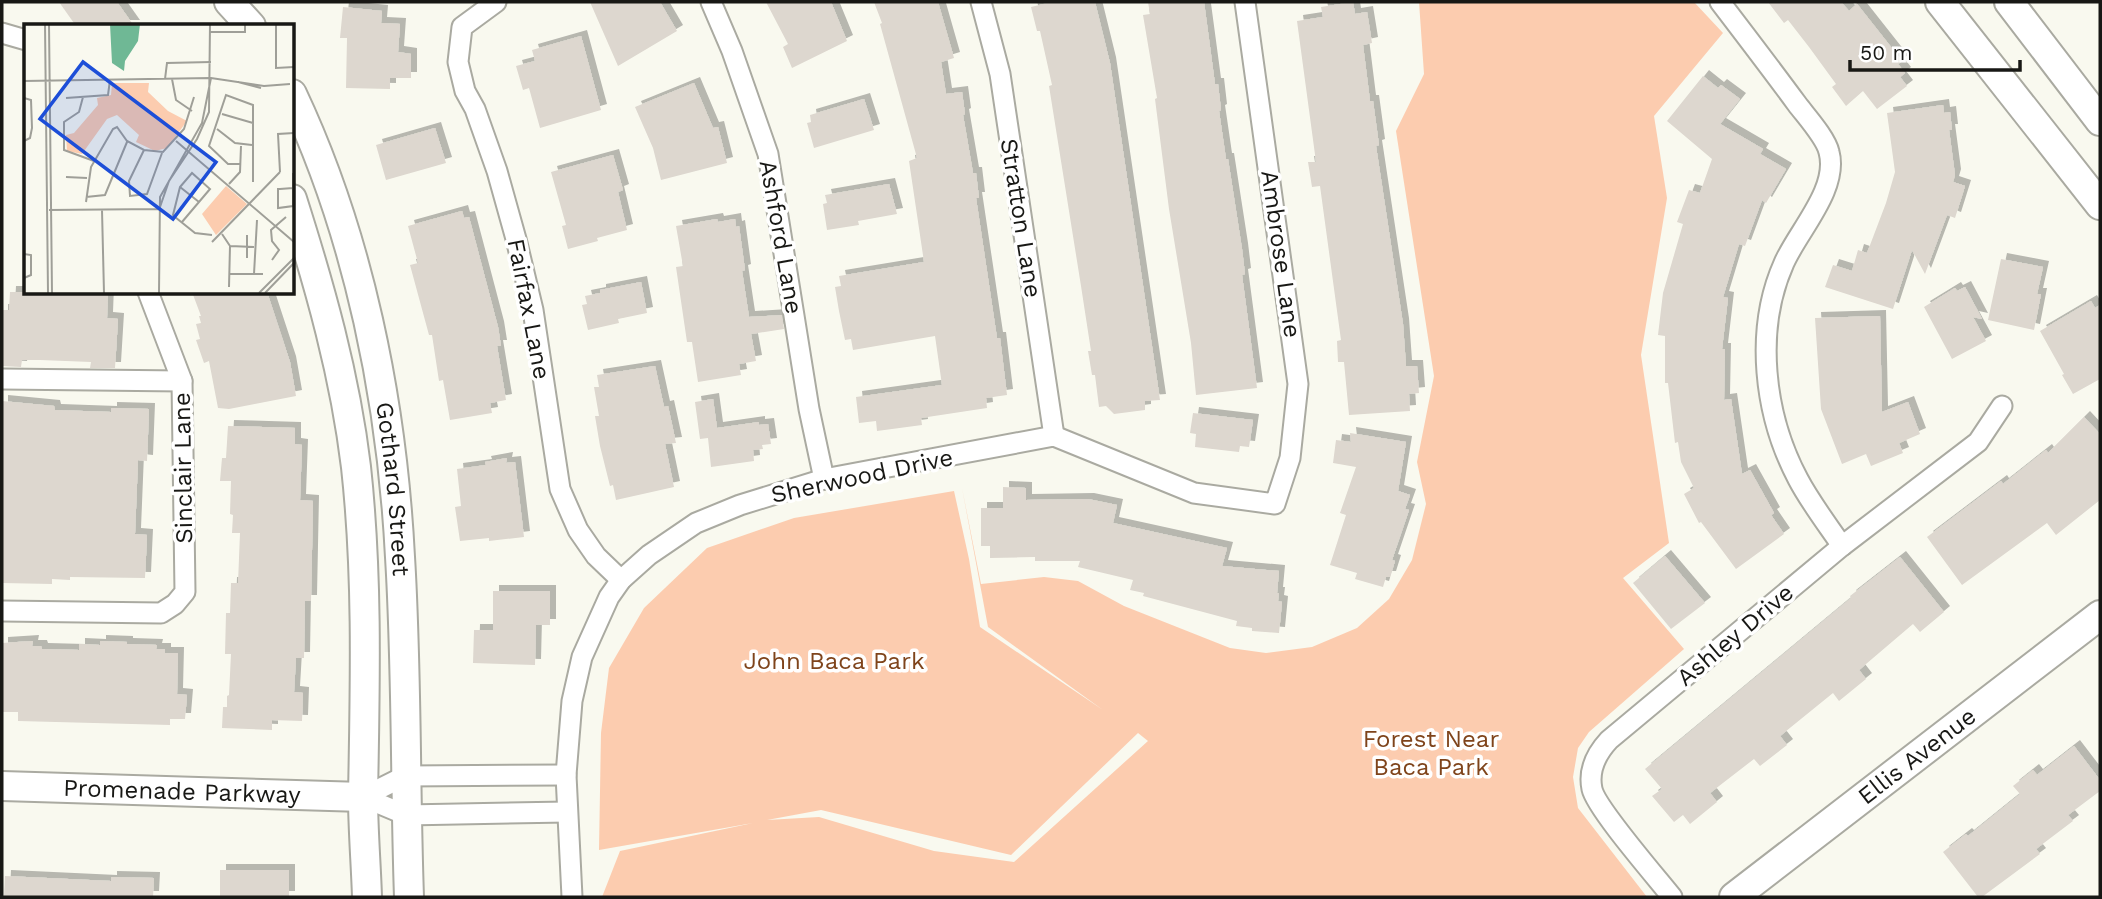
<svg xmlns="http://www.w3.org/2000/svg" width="2102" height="899" viewBox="0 0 2102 899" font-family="'Work Sans',sans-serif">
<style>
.green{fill:#fcccaf;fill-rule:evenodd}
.building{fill:#ddd7cf;filter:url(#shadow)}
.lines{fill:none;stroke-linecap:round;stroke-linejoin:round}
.street-casing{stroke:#aaaaa1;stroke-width:23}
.secondary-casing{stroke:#aaaaa1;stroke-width:32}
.street{stroke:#fff;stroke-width:19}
.secondary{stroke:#fff;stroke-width:28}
.labels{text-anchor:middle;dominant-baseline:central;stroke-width:7;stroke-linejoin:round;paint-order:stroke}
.street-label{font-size:24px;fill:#181815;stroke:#fff}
.park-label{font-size:24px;fill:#7f441b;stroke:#fff}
.inset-road{fill:none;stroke:#9f9f98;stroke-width:2}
.view{fill:#1d4ed8;fill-opacity:0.15;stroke:#1d4ed8;stroke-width:3.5}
.inset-edge{fill:none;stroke:#181815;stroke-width:3.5}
</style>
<defs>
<filter id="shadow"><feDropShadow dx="6" dy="-6" stdDeviation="0" flood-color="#0004"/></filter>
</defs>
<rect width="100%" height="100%" fill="#f9f9ef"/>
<path class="green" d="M1419 2H1694L1723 33 1654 116 1667 198 1641 355 1669 543 1623 578 1684 649 1589 732 1578 748 1573 777 1578 808 1647 897H602L620 851 753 823 599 850 601 733 609 668 644 608 707 548 794 518 954 491 969 559 980 627 1103 710 988 627 962 488 981 584 1044 577 1078 581 1124 606 1230 648 1266 653 1312 647 1357 628 1389 599 1412 560 1426 504 1417 462 1434 376 1396 131 1424 74ZM1138 733 1148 741 1014 862 934 851 819 817 767 820 821 810 1011 855Z"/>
<g class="building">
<polygon points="59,2 117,2 134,26 76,26"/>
<polygon points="590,2 660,2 677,31 618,66"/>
<polygon points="766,2 831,2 847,41 792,68 783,47 788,44"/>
<polygon points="874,2 938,2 954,58 941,62 946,94 962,92 965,114 963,115 973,173 976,173 979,198 976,198 997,338 1000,338 1007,395 986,398 987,408 921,418 922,425 877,431 876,421 859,423 856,397 942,385 935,336 853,350 851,339 845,340 839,311 835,287 841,286 839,276 924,262 909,161 917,158 880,24 882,23"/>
<polygon points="1052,2 1095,2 1110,63 1160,400 1145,401 1145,410 1114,414 1106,406 1099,407 1095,375 1092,375 1088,351 1091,351 1081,286 1049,86 1052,85 1040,31 1037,31 1031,7"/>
<polygon points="1148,2 1204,2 1215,84 1218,84 1221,110 1219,111 1226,159 1228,159 1242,249 1245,274 1242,275 1257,388 1196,395 1191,343 1169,209 1155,99 1157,98 1143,15 1150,14"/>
<polygon points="1353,2 1355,14 1367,12 1372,43 1363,45 1370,101 1373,101 1379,145 1376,146 1403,324 1406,366 1417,366 1419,393 1409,394 1410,411 1349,415 1344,362 1338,362 1337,341 1341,340 1320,186 1312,187 1308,162 1316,162 1297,21 1323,17 1321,7"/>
<polygon points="1768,2 1841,2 1849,11 1857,4 1902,61 1898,64 1905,73 1900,77 1907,86 1877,109 1863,91 1846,106 1832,87 1836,84 1809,47 1788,20 1784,23"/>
<polygon points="343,7 382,11 381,23 400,24 398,52 411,54 411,78 390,78 390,89 346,88 347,38 340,38"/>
<polygon points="581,36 601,110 540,128 529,88 523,90 516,66 535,61 532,50"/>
<polygon points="1703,76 1718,88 1721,85 1740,99 1720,124 1763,149 1760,154 1786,169 1766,203 1762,200 1745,246 1739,244 1723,297 1728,298 1722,349 1725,349 1724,400 1731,399 1742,474 1750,470 1774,513 1771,515 1784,534 1736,569 1701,522 1699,523 1684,494 1694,488 1681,462 1678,442 1675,443 1668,383 1665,383 1665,336 1658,335 1663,293 1683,224 1677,222 1689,190 1700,193 1712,159 1667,121"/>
<polygon points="694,83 713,128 718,127 727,163 661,180 653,148 635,107"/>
<polygon points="864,99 874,130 814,148 807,123 811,122 810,115"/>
<polygon points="1943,105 1944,113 1950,112 1952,130 1949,130 1955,175 1953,182 1965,186 1955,218 1947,215 1925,274 1912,250 1893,309 1825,287 1833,265 1852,271 1858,250 1867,253 1886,203 1895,172 1887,113"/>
<polygon points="435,128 446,163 386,180 376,145"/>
<polygon points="613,155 623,190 618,192 627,230 597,238 598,241 568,249 562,226 566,225 551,172"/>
<polygon points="889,184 897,214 858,221 859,225 827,230 823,204 827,203 825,195"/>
<polygon points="462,211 464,218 469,217 498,327 501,346 497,346 506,400 490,403 492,413 450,420 443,380 439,381 432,335 429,335 410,265 418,263 408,226"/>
<polygon points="717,219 718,222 735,219 736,227 739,226 745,270 742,271 749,317 782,315 784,329 751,334 756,361 739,364 741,375 698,382 692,342 687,342 676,267 683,266 676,226"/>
<polygon points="2001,259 2043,267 2037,294 2041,294 2034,330 1988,320"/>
<polygon points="641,282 647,313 618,319 619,323 588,330 582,305 587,304 585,296 600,293 600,290"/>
<polygon points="1965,287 1982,319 1973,317 1986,341 1952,359 1924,307 1955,288 1957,291"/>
<polygon points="10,292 108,292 107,318 118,319 115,368 90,368 91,362 40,360 22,360 21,367 2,366 2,310 9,310"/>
<polygon points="192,292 267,292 290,362 296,396 229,409 218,408 209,361 204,363 196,340 200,339 196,324 201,323 199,316 201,316"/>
<polygon points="2091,301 2095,308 2100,305 2100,379 2073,394 2062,375 2064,374 2040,331"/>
<polygon points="1880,316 1882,412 1908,402 1920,434 1899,443 1903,453 1871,466 1866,454 1842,464 1821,409 1815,318"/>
<polygon points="655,366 664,407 668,406 676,443 665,444 674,487 616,500 613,485 610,486 600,446 595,416 599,416 594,387 599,387 597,375"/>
<polygon points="713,399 717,428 759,422 759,425 768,424 771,444 762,445 763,449 753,450 754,461 711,467 708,438 700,439 695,402"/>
<polygon points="2,401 54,406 55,410 111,412 111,408 149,409 147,461 138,460 135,534 147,535 145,578 70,577 70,580 52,579 52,584 2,583"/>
<polygon points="1193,413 1253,420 1249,447 1240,446 1239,452 1195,447 1196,434 1190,433"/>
<polygon points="2084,417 2100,434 2100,500 2056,535 2047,523 1962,585 1927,537 2001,481 2003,484 2046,450 2048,453"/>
<polygon points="228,426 295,428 295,444 302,445 300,500 313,501 311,601 305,601 304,658 296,658 294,692 303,693 302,721 272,720 272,730 222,728 223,707 227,707 227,696 229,695 231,654 225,654 226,613 230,613 231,583 238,583 240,533 232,533 233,515 230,514 231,481 220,481 222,458 226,458"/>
<polygon points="1350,433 1406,442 1398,491 1410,495 1405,509 1409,510 1392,560 1395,561 1390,577 1386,577 1383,587 1355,579 1357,573 1330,565 1346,515 1340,513 1356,467 1333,463 1336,440 1351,442"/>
<polygon points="507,458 506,463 515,462 524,537 489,541 489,538 460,541 455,507 461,506 457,469 486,465 485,462"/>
<polygon points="1003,487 1026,488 1026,500 1088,499 1117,505 1113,523 1227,548 1222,566 1279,571 1277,593 1279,593 1278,601 1282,602 1279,633 1252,631 1252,628 1236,626 1237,621 1143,596 1144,593 1130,590 1133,580 1078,567 1080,561 1035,561 1035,557 990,558 990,546 981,546 981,508 1003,508"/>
<polygon points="1665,556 1705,603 1671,629 1633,583"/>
<polygon points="1900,557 1944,612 1920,632 1913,624 1859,670 1866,679 1839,701 1833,693 1780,736 1787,745 1760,766 1754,759 1710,793 1717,802 1690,824 1683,815 1674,822 1652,796 1662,789 1645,769 1851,598 1850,596"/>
<polygon points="493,591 550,591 550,625 536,625 535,665 473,663 474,630 493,630"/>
<polygon points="33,641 32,646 41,646 42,649 79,650 79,644 100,645 100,641 127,642 127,644 157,645 156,649 165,649 165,653 178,653 177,694 187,695 185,719 170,719 170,725 18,721 18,712 2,712 2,643"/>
<polygon points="2074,746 2100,780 2100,791 2068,815 2073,821 2036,849 2040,854 1982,897 1978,897 1943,852 1966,834 1968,836 2020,794 2013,786 2033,770 2037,775"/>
<rect x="220" y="870" width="69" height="27"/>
<polygon points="5,876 111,881 111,877 154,878 153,897 4,897"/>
</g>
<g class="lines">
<defs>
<g id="street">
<polyline points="496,2 462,27 458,62 465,91 475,109 497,171 516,239 533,310 560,489 578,530 596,556 621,580"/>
<polyline points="711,2 732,51 768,154 809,409 824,479"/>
<polyline points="981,2 1000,74 1054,436"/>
<path d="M1720 2C1746 36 1772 70 1797 104 1806 116 1826 138 1829 152 1839 189 1798 231 1784 263 1754 330 1764 415 1798 479 1810 502 1827 524 1842 546"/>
<polyline points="2,33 26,40"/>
<polyline points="2,379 182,381"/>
<polyline points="2,611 161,613 175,604 185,592 182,381 148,292"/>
<polyline points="363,797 405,776 566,775"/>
<polyline points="363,797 406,815 567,812"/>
<polyline points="572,897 566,775 572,701 582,657 609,597 621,580 649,555 696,523 740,505 824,479 1054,436 1194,493 1275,504 1290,458 1298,384 1245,2"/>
<path d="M1672 897C1657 878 1596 808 1592 789 1588 770 1597 753 1609 740L1842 546 1978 442 2002 406"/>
</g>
<g id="secondary">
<polyline points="229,2 251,26"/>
<polyline points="1940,2 2100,205"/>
<polyline points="2009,2 2100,121"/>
<path id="s1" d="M292 94C359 236 392 401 400 557 407 670 405 784 409 897"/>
<path d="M292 199C320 287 345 375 356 467 368 576 365 687 363 796 363 830 366 864 367 897"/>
<path id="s2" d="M2 786 363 797"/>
<path id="s3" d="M1734 897 2100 615"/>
</g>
</defs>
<use href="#street" class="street-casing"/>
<use href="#secondary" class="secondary-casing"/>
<use href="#street" class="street"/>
<use href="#secondary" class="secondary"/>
</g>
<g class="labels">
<g class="street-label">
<text transform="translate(1021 218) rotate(81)">Stratton Lane</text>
<text transform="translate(781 237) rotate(80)">Ashford Lane</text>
<text transform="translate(1281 254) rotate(82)">Ambrose Lane</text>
<text transform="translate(529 309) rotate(79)">Fairfax Lane</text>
<text transform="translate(183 468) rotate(-91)">Sinclair Lane</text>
<text transform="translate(862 476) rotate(-12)">Sherwood Drive</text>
<text stroke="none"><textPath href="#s1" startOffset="410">Gothard Street</textPath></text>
<text transform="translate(1735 635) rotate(-40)">Ashley Drive</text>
<text stroke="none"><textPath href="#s3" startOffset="231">Ellis Avenue</textPath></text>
<text stroke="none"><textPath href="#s2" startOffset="180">Promenade Parkway</textPath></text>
</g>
<g class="park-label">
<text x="834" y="661">John Baca Park</text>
<text x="1431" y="739">Forest Near<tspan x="1431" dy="28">Baca Park</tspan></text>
</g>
</g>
<g transform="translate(24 24)">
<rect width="270" height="270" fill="#f9f9ef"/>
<path d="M88 59H125L124 68 144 87 163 97 143 124 131 127 112 118 115 111 93 91 83 95 58 130 43 127 42 111 50 109 74 81 73 74 87 71ZM202 162 223 180 192 211 178 190Z" fill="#fcccaf"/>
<path d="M116 0 114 17 101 37 100 47 88 39 86 0Z" fill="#6fb895"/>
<path class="inset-road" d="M21 0 24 269M25 0 28 269M252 0V44L270 43M186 8H221V0M141 55 143 39 187 38M148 55 152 76 168 87M0 57 187 54 240 62 266 60M214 58 237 64M59 73 55 88 40 98V126L70 137M0 74 7 76 8 104 6 114 0 117M42 74 84 71 86 56M198 90 229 99M193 105 211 119 228 121M152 117 270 218M120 126 105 157 106 172 123 170 138 129M216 140H204L185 122 202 71 229 81V158M256 148 254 110 270 109M269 149V182L254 184V165H256L269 164H270M42 153 63 154M205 160 216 148 217 122M156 163 175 178M62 173 81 171 103 118M62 178 67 143 89 105 93 103 103 117 120 126 139 128 160 105 170 73M136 183 145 157 173 115 185 88 186 0M25 186 135 185M78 186 80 269M158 198 186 165 168 149 156 163 149 191 151 193 171 209 188 211M198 210 206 222 205 263M188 218 256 148M206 222 230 223M0 230 7 231V251L0 254M223 234V211M248 236 255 226 248 217 247 206 262 193M205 250H239M230 250 233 196M135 269 136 173 178 99 187 54M235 269 270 234M241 269 270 239"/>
<path class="view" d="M59 38 192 138 149 195 16 95Z"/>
<rect width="270" height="270" class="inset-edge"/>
</g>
<rect width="2102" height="899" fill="none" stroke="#181815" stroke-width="7"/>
<path d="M1850 60v10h170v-10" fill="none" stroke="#181815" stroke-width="3.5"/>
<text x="1860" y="60" font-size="21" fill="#181815" stroke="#ffffff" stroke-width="5" paint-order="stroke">50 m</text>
</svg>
